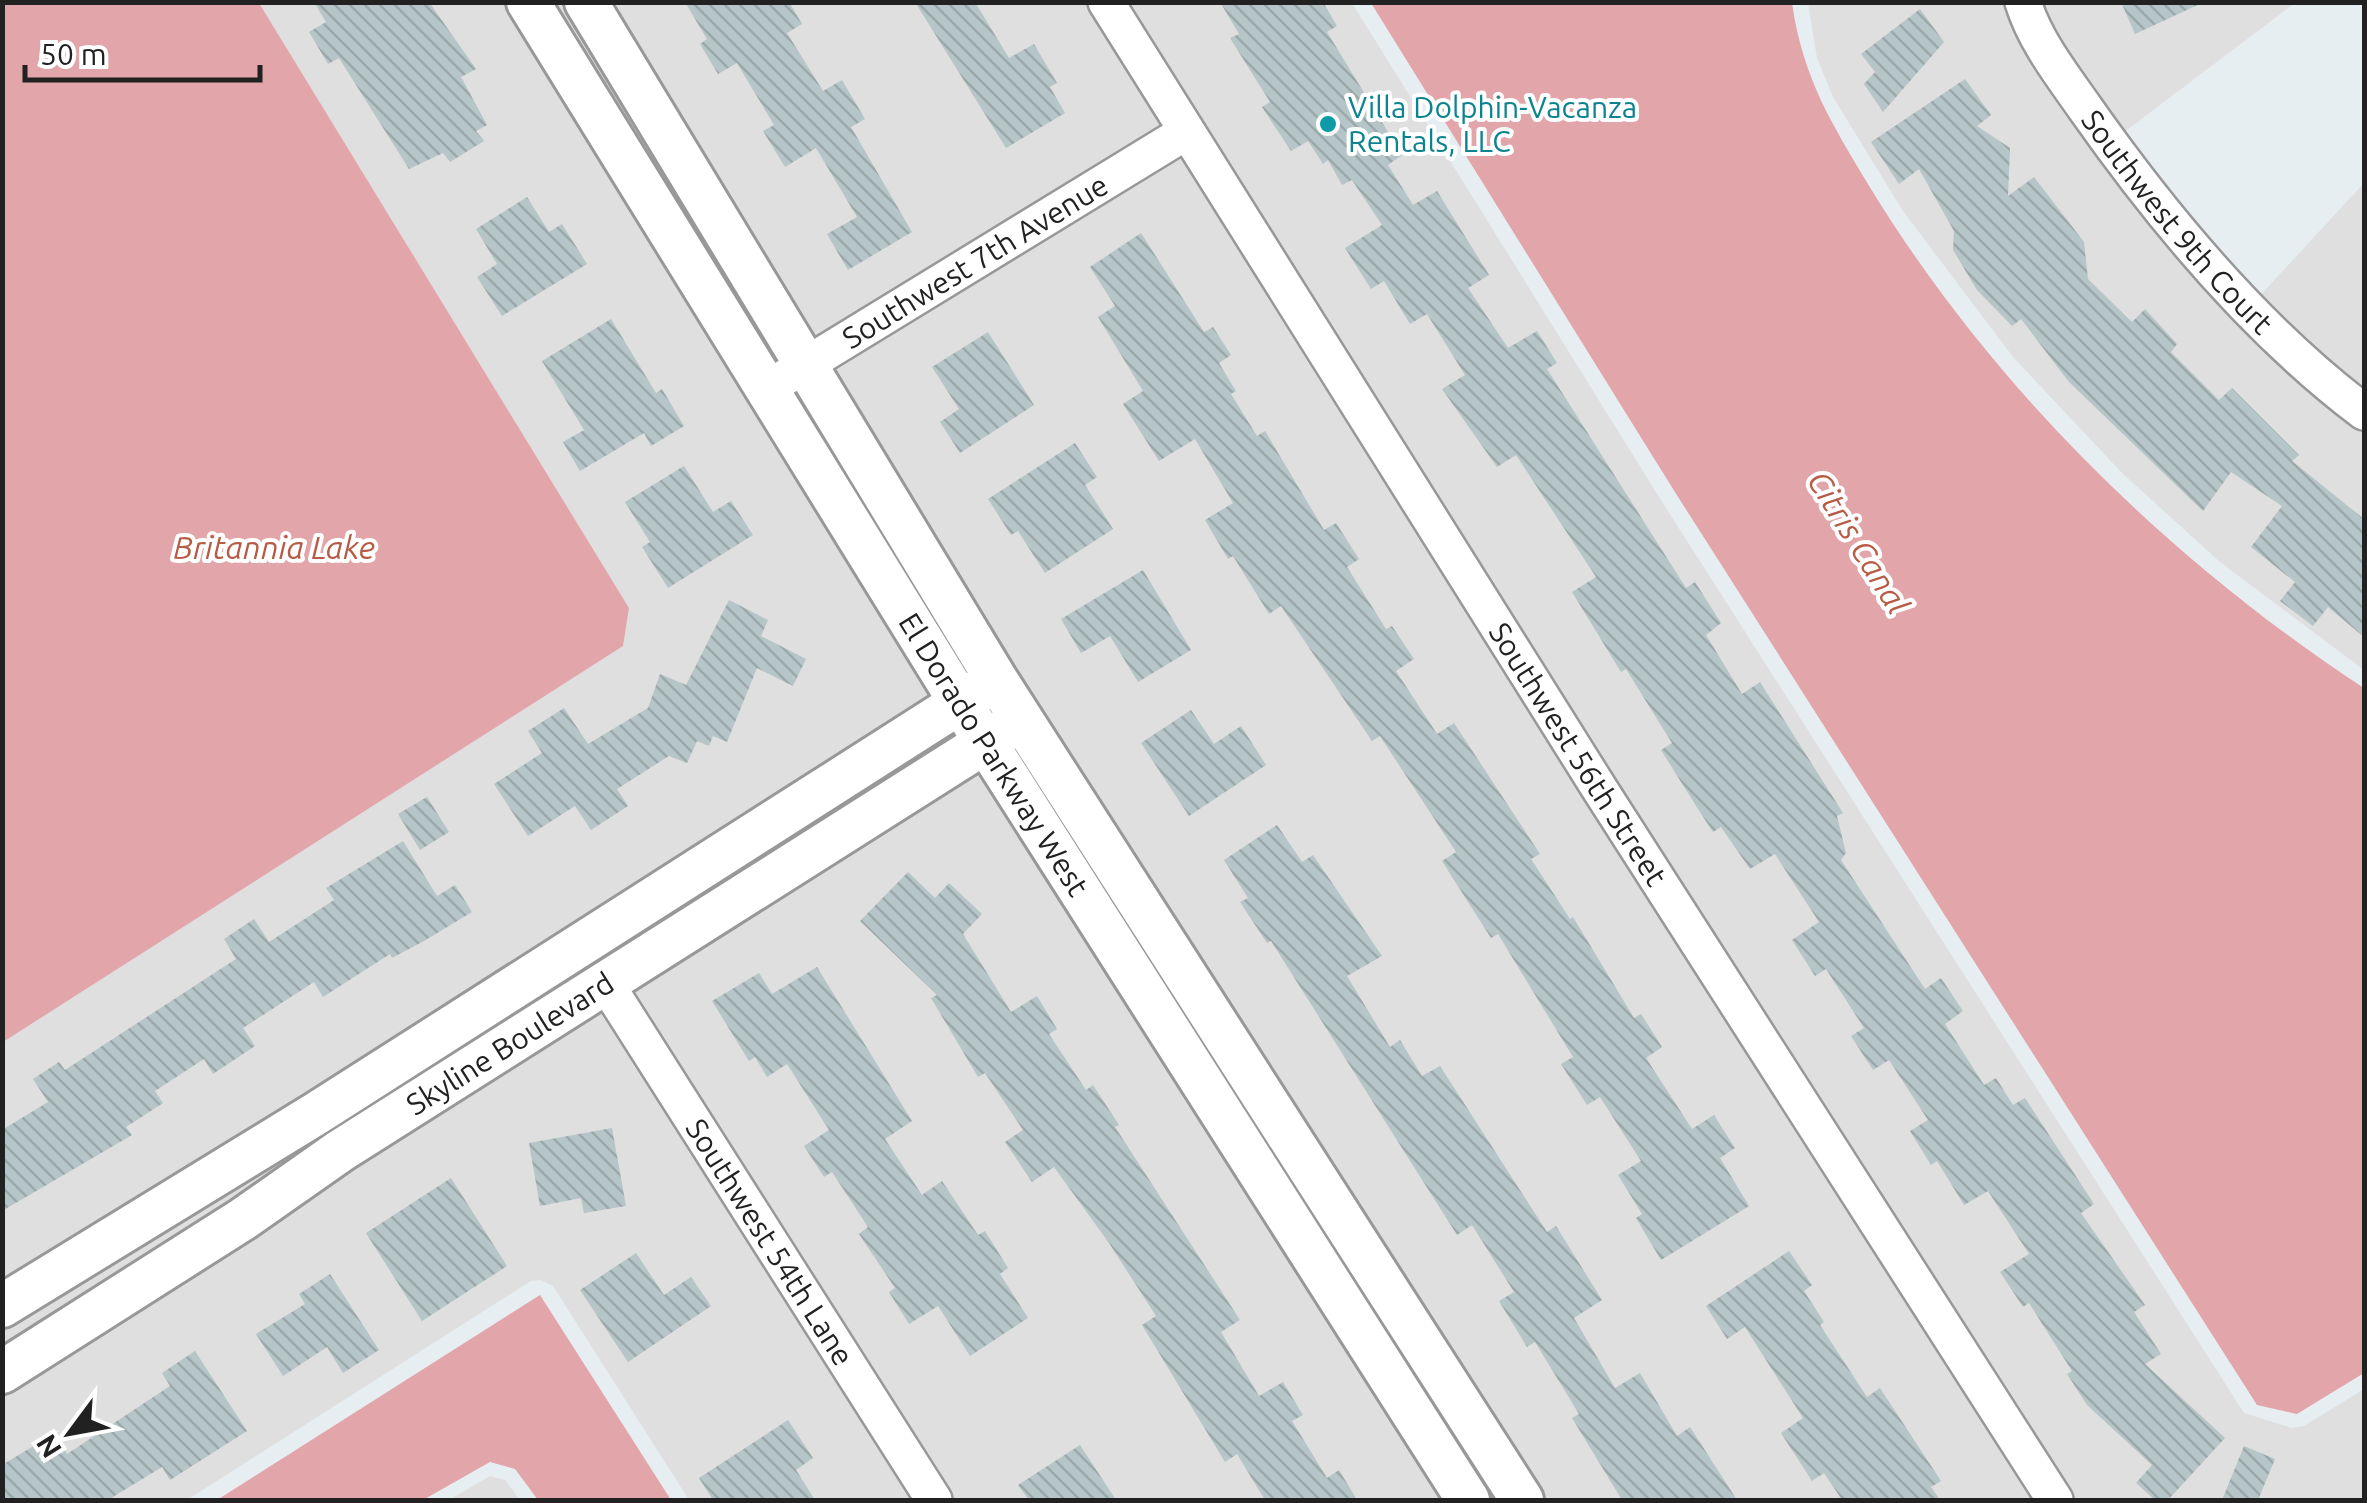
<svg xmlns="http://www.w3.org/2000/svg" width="2367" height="1503" viewBox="0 0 2367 1503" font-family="Ubuntu,sans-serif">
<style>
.residential{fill:#dedfde}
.water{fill:#e1a5aa}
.building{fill:url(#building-back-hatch)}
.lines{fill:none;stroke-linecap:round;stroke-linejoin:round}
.minor-casing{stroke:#989898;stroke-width:40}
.tertiary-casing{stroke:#989898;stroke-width:48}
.minor{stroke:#fff;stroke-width:35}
.tertiary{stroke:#fff;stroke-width:42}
.culture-dot{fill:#0f9aa8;stroke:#fff;stroke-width:4}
.labels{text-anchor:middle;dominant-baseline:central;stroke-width:8;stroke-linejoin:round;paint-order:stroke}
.culture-label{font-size:30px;fill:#0d838f;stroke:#fff;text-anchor:start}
.street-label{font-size:30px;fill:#212121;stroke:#fff}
.water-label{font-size:32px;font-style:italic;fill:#b85b46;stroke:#fff}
</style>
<defs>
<pattern id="building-back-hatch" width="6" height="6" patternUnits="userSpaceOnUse" patternTransform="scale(2.5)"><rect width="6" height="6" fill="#b6c5c7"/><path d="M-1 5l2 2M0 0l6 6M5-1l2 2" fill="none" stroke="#9ca9ab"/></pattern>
</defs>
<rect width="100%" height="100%" fill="#e7eef2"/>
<g class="residential">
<polygon points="259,3 509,3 936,697 3,1287 2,1042 623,646 629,608"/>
<polygon points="550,3 564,3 973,676 967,679"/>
<polygon points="607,3 1352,3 1659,497 2244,1413 2292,1428 2304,1426 2364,1389 2364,1500 1543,1500 1103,814"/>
<polygon points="1808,3 2295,3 2103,148 2255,301 2364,183 2364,670 2220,562 2122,473 2013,357 1903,211 1833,97 1817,58"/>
<polygon points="1015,743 1500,1500 1490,1500 1010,746"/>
<polygon points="980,767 1447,1500 689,1500 553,1286 541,1280 531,1281 187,1500 3,1500 3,1392 349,1165"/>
<polygon points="574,968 581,978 3,1353 3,1326"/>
<polygon points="490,1476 505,1480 520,1500 449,1500"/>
</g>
<g class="water">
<polygon points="3,2 259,3 629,608 623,646 3,1042"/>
<path d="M1371 3H1792C1803 79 1832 124 1871 189 1993 388 2170 561 2364 688V1373L2297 1414 2257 1405 1673 489Z"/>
<polygon points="540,1295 671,1500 538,1500 515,1469 490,1462 423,1500 217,1500"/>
</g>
<g class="building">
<polygon points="314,2 429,2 476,69 461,77 487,125 476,131 484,141 450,162 443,153 409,169 339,58 328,64 309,32 326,22"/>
<polygon points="685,2 789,2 802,24 787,33 823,91 842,80 865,119 851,127 912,232 848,270 827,234 857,217 816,148 785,167 763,131 774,125 737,63 718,74 700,44 707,39"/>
<polygon points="915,2 975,2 1009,58 1034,44 1057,83 1050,87 1065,113 1006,148"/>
<polygon points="1220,2 1323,2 1337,26 1327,32 1402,155 1388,165 1413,205 1437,191 1489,275 1468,288 1508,348 1537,331 1557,363 1547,369 1686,588 1695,582 1721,623 1706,635 1742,694 1760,682 1843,813 1837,816 1846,853 1841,860 1925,989 1941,978 1963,1011 1945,1024 1984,1085 1996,1078 2013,1105 2025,1098 2094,1204 2081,1213 2145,1305 2134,1312 2161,1354 2145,1364 2225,1438 2168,1500 2155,1500 2136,1483 2152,1465 2087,1405 2067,1374 2072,1371 2029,1303 2023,1307 2000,1272 2029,1254 1988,1191 1964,1205 1937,1161 1931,1165 1910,1131 1928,1120 1889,1060 1873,1070 1851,1036 1864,1028 1826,969 1815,976 1792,940 1819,922 1775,854 1750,869 1721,827 1713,832 1698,809 1661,750 1672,743 1626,669 1621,672 1572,592 1596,577 1516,455 1497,467 1442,389 1465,375 1427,314 1410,324 1384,281 1371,289 1345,248 1382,225 1352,180 1342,185 1328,160 1323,164 1308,141 1291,151 1262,107 1270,102 1230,38 1239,34"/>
<polygon points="2121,2 2204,2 2135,34"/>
<polygon points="1920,9 1944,42 1883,112 1864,84 1875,72 1861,54"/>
<polygon points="1965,79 1991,115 1977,126 2010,148 2008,196 2034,177 2084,242 2088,279 2132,322 2145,309 2177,344 2171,352 2219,400 2232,388 2299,455 2292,461 2364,519 2364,637 2328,607 2313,626 2280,601 2295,582 2251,547 2282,506 2231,472 2203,511 2069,382 2021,319 2012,326 1977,290 1953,250 1954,231 1919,169 1899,184 1871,142"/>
<polygon points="527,197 549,232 562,224 587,264 502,316 477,277 497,264 476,229"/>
<polygon points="1141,233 1204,332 1213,327 1231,355 1219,363 1236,391 1231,394 1257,436 1265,431 1324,530 1336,523 1359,559 1347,567 1386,629 1392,626 1414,659 1396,671 1437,734 1454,723 1540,854 1531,859 1570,919 1573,917 1634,1018 1641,1014 1662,1047 1646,1058 1692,1129 1714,1115 1735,1148 1720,1158 1749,1206 1661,1260 1636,1218 1642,1214 1618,1175 1641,1161 1600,1097 1587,1105 1561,1064 1573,1057 1498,934 1491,938 1442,861 1456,852 1380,736 1372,741 1281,606 1269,614 1233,556 1228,559 1205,520 1233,503 1195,439 1159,461 1123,404 1143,391 1098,317 1115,306 1090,267"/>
<polygon points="611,319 656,393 662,389 684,426 651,446 644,433 580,471 563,442 584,430 542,361"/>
<polygon points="988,332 1034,405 960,453 940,422 959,409 932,367"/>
<polygon points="1075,443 1097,477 1085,485 1113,529 1045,573 1018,531 1011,535 988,499"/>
<polygon points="684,466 713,512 731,501 753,535 668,588 642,547 650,542 625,502"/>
<polygon points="1143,570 1191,650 1138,682 1110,636 1081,653 1061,619"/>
<polygon points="729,600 768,620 761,636 806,659 793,686 757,668 727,742 713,736 709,746 697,741 687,763 669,756 617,789 628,806 591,830 575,806 528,836 494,784 542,753 528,731 564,708 588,744 648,708 660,674 686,685"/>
<polygon points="1191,710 1214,744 1241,726 1266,765 1189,816 1141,743"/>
<polygon points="427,797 449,832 420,850 398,814"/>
<polygon points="1277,825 1302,862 1313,855 1382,956 1347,976 1390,1047 1400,1040 1422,1076 1440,1066 1547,1232 1556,1226 1602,1300 1574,1318 1615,1388 1640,1373 1677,1436 1690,1427 1737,1500 1622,1500 1572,1418 1579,1414 1535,1342 1527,1347 1499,1301 1514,1292 1472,1225 1457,1235 1271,941 1267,943 1240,902 1248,898 1224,860"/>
<polygon points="403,841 437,896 455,885 472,912 424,941 392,958 390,954 323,997 314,982 243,1028 255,1046 213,1074 204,1059 155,1091 163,1103 126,1127 132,1135 2,1211 2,1130 48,1102 33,1079 59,1062 65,1070 236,959 224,939 254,919 269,942 334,900 326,888"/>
<polygon points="908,872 935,898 949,883 982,914 963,934 1011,1012 1037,996 1057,1029 1049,1034 1086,1090 1093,1085 1119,1125 1115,1127 1240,1320 1221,1332 1259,1396 1283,1382 1303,1415 1292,1421 1327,1478 1339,1470 1357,1500 1265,1500 1237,1454 1225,1462 1142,1325 1156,1316 1109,1243 1054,1167 1032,1182 1005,1142 1023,1130 985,1073 978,1077 931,998 937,995 860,921"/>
<polygon points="817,967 912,1121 885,1139 922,1195 942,1181 978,1235 985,1231 1008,1268 1000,1274 1028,1318 970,1356 938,1306 909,1324 889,1292 895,1288 859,1234 868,1227 832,1172 824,1177 804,1146 829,1130 787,1064 767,1077 755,1057 749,1061 712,1001 759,973 772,994"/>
<polygon points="612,1128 626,1206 584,1213 581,1198 540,1206 529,1143"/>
<polygon points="451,1178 507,1266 422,1321 366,1233"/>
<polygon points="1789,1251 1812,1285 1804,1291 1824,1322 1820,1325 1867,1397 1880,1388 1941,1481 1931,1487 1940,1500 1842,1500 1824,1473 1812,1481 1781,1433 1803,1418 1745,1327 1727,1339 1706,1306"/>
<polygon points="636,1253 664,1295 691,1277 711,1306 628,1362 580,1290"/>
<polygon points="330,1274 379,1350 343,1373 327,1347 283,1376 256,1334 305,1304 299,1294"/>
<polygon points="195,1351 247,1431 170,1480 162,1467 108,1500 2,1500 2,1465 55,1433 67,1454 170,1386 162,1373"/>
<polygon points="788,1420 813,1458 796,1470 815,1500 713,1500 699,1478"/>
<polygon points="1080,1445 1116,1500 1029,1500 1018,1485"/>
<polygon points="2244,1446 2275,1459 2258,1500 2222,1500"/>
</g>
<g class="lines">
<defs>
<g id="minor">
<path id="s1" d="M1106 2 1599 788 2055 1500"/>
<path id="s2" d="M2023 2C2035 41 2062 75 2085 108 2163 219 2255 330 2364 412"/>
<path id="s3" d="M766 389 1186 132"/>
<path id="s4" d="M605 982 934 1500"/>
</g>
<g id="tertiary">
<path id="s5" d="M528 2 960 702 1468 1500"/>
<polyline points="586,2 997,681 1522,1500"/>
<polyline points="2,1306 317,1113 983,688"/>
<path id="s6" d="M2 1372 243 1219 340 1151 1008 728"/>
</g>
</defs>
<use href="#minor" class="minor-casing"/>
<use href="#tertiary" class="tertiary-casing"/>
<use href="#minor" class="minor"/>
<use href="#tertiary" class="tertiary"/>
</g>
<circle class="culture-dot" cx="1328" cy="124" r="10"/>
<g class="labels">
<g class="culture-label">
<text x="1348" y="107">Villa Dolphin-Vacanza<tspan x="1348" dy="34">Rentals, LLC</tspan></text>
</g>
<g class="street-label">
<text stroke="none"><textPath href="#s2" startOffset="270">Southwest 9th Court</textPath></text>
<text stroke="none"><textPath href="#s3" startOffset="245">Southwest 7th Avenue</textPath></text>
<text stroke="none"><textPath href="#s1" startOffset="888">Southwest 56th Street</textPath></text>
<text stroke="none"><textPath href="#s5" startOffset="885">El Dorado Parkway West</textPath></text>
<text stroke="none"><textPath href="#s6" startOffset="605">Skyline Boulevard</textPath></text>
<text stroke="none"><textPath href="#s4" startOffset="308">Southwest 54th Lane</textPath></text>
</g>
<g class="water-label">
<text transform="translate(1859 542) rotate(58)">Citris Canal</text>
<text x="274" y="547">Britannia Lake</text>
</g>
</g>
<rect width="2367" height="1503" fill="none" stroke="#212121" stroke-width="10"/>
<g transform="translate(70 1433) rotate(238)" stroke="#ffffff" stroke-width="8" paint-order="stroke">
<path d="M0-8L18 38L0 25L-18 38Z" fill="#212121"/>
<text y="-15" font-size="28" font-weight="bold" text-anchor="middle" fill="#212121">N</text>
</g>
<path d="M25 65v15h235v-15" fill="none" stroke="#212121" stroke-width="5"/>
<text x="40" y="65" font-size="30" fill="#212121" stroke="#ffffff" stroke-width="8" paint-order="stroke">50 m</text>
</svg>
